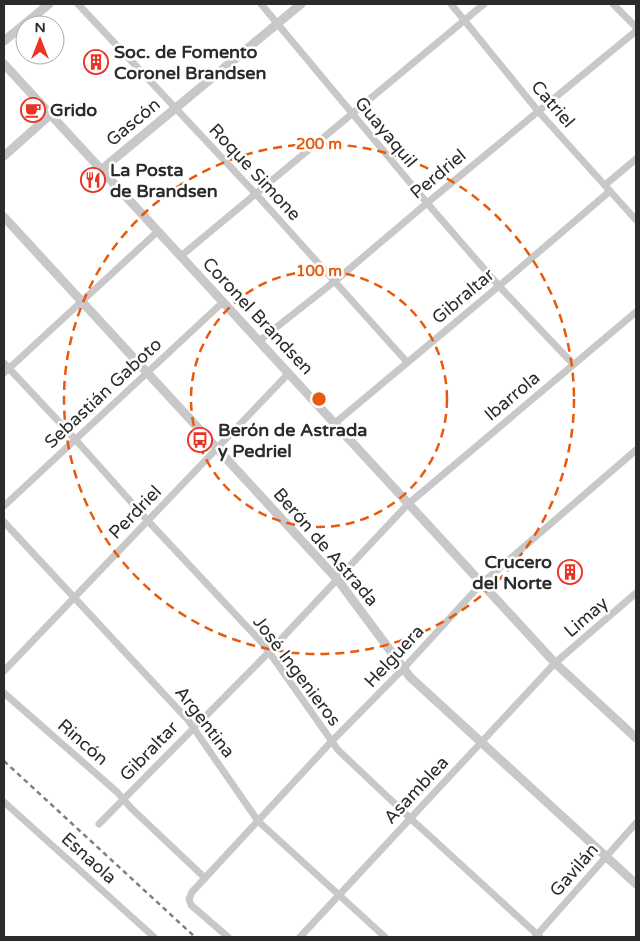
<svg xmlns="http://www.w3.org/2000/svg" width="640" height="941" viewBox="0 0 640 941" font-family="'Varela Round',sans-serif">
<style>
.lines{fill:none;stroke-linecap:round;stroke-linejoin:round}
.minor{stroke:#c8c8c8;stroke-width:7}
.tertiary{stroke:#c8c8c8;stroke-width:9}
.rail{stroke:#808080;stroke-width:2.5;stroke-dasharray:5 4;stroke-linecap:butt}
.ring{fill:none;stroke:#e8590c;stroke-width:2.5;stroke-dasharray:9 6}
.labels{text-anchor:middle;dominant-baseline:central;stroke-width:5;stroke-linejoin:round;paint-order:stroke}
.poi-label{font-size:18px;font-weight:bold;fill:#2b2b2b;stroke:#fff;text-anchor:start}
.street-label{font-size:18px;fill:#2b2b2b;stroke:#fff}
.centre{fill:#e8590c;stroke:#fff;stroke-width:2.5}
.ring-label{font-size:15px;text-anchor:middle;font-weight:bold;fill:#e8590c;stroke:#fff;stroke-width:5;stroke-linejoin:round;paint-order:stroke}
</style>
<rect width="100%" height="100%" fill="#fff"/>
<g class="lines">
<g class="minor">
<polyline points="78,4 256,194 407,362"/>
<polyline points="261,4 427,203 499,286 573,364"/>
<polyline points="451,4 538,111 636,220"/>
<polyline points="613,4 636,27"/>
<polyline points="605,185 636,159"/>
<polyline points="181,256 484,4"/>
<polyline points="259,341 335,281 427,203 636,31"/>
<polyline points="4,363 75,439 148,521 264,645 338,750 410,818 540,937"/>
<polyline points="4,373 157,232"/>
<polyline points="335,423 499,286 610,191"/>
<polyline points="4,506 223,302"/>
<polyline points="4,522 188,720 258,821 385,937"/>
<polyline points="4,671 288,374"/>
<polyline points="4,693 117,792 131,808 205,878"/>
<polyline points="4,802 154,937"/>
<polyline points="99,824 269,652 408,504 636,312"/>
<polyline points="228,937 191,905 189,899 192,892 331,742 403,669 481,584 636,450"/>
<polyline points="300,937 555,663 636,593"/>
<polyline points="535,937 636,823"/>
</g>
<g class="tertiary">
<polyline points="4,41 49,4"/>
<polyline points="4,64 555,663 636,738"/>
<polyline points="4,156 50,115"/>
<polyline points="101,170 301,4"/>
<polyline points="4,217 337,579 410,677 636,884"/>
</g>
<polyline class="rail" points="4,761 195,937"/>
</g>
<g class="ring">
<circle cx="319" cy="399" r="128"/>
<circle cx="319" cy="399" r="255"/>
</g>
<defs>
<symbol id="building-ring" viewBox="-11 -11 22 22"><circle r="9.5" fill="#fff" stroke="#ea3325" stroke-width="1.5"/><path d="M-4-6H4V6H1V3H-1V6H-4ZM-2.5-4.3h1.7v1.8h-1.7ZM.8-4.3h1.7v1.8H.8ZM-2.5-1h1.7V.8h-1.7ZM.8-1h1.7V.8H.8Z" fill="#ea3325"/></symbol>
<symbol id="cafe-ring" viewBox="-11 -11 22 22"><circle r="9.5" fill="#fff" stroke="#ea3325" stroke-width="1.5"/><path d="M-5.5-4.5H6V0H3Q3 3.5 0 3.5H-2.5Q-5.5 3.5-5.5 0ZM3-3.2v2h1.7v-2ZM-6 4.5H4V6H-6Z" fill="#ea3325"/></symbol>
<symbol id="restaurant-ring" viewBox="-11 -11 22 22"><circle r="9.5" fill="#fff" stroke="#ea3325" stroke-width="1.5"/><path d="M-5-6h1v4h1v-4h1v4h1v-4h1v5L-1.5 .5V6h-2V.5L-5-1ZM5-6V6H3V1.5H1.5Q1.5-4 5-6Z" fill="#ea3325"/></symbol>
<symbol id="bus-ring" viewBox="-11 -11 22 22"><circle r="9.5" fill="#fff" stroke="#ea3325" stroke-width="1.5"/><path d="M-5-6H5V4H4V6H2V4H-2V6H-4V4H-5ZM-3.5-4V0h7V-4ZM-3.5 1.2v1.5H-2V1.2ZM2 1.2v1.5H3.5V1.2Z" fill="#ea3325"/></symbol>
</defs>
<g fill-rule="evenodd">
<use href="#building-ring" x="82" y="48" width="28" height="28"/>
<use href="#cafe-ring" x="19" y="96" width="28" height="28"/>
<use href="#restaurant-ring" x="79" y="166" width="28" height="28"/>
<use href="#bus-ring" x="186" y="426" width="28" height="28"/>
<use href="#building-ring" x="556" y="558" width="28" height="28"/>
</g>
<g class="labels">
<g class="poi-label">
<text x="114" y="52">Soc. de Fomento<tspan x="114" dy="21">Coronel Brandsen</tspan></text>
<text x="50" y="110">Grido</text>
<text x="110" y="170">La Posta<tspan x="110" dy="21">de Brandsen</tspan></text>
<text x="218" y="430">Berón de Astrada<tspan x="218" dy="21">y Pedriel</tspan></text>
<text x="552" y="562" text-anchor="end">Crucero<tspan x="552" dy="21">del Norte</tspan></text>
</g>
<g class="street-label">
<text transform="translate(553 104) rotate(49)">Catriel</text>
<text transform="translate(133 122) rotate(-40)">Gascón</text>
<text transform="translate(386 132) rotate(50)">Guayaquil</text>
<text transform="translate(255 172) rotate(47)">Roque Simone</text>
<text transform="translate(438 174) rotate(-40)">Perdriel</text>
<text transform="translate(463 296) rotate(-40)">Gibraltar</text>
<text transform="translate(258 316) rotate(47)">Coronel Brandsen</text>
<text transform="translate(103 393) rotate(-43)">Sebastián Gaboto</text>
<text transform="translate(512 396) rotate(-40)">Ibarrola</text>
<text transform="translate(135 512) rotate(-46)">Perdriel</text>
<text transform="translate(326 547) rotate(49)">Berón de Astrada</text>
<text transform="translate(586 617) rotate(-41)">Limay</text>
<text transform="translate(394 656) rotate(-47)">Helguera</text>
<text transform="translate(297 671) rotate(53)">José Ingenieros</text>
<text transform="translate(205 722) rotate(52)">Argentina</text>
<text transform="translate(83 742) rotate(41)">Rincón</text>
<text transform="translate(149 751) rotate(-46)">Gibraltar</text>
<text transform="translate(416 790) rotate(-47)">Asamblea</text>
<text transform="translate(89 858) rotate(42)">Esnaola</text>
<text transform="translate(574 870) rotate(-49)">Gavilán</text>
</g>
</g>
<circle cx="319" cy="399" r="8" class="centre"/>
<g class="ring-label">
<text x="319" y="149">200 m</text>
<text x="319" y="276">100 m</text>
</g>
<rect width="640" height="941" fill="none" stroke="#2b2b2b" stroke-width="10"/>
<g transform="translate(40 40)"><circle r="24" fill="#ffffff" stroke="#aaaaaa"/>
<path d="M0-4L9 19L0 12L-9 19Z" fill="#ea3325"/>
<text y="-8" font-size="14" font-weight="bold" text-anchor="middle" fill="#2b2b2b">N</text>
</g>
</svg>
